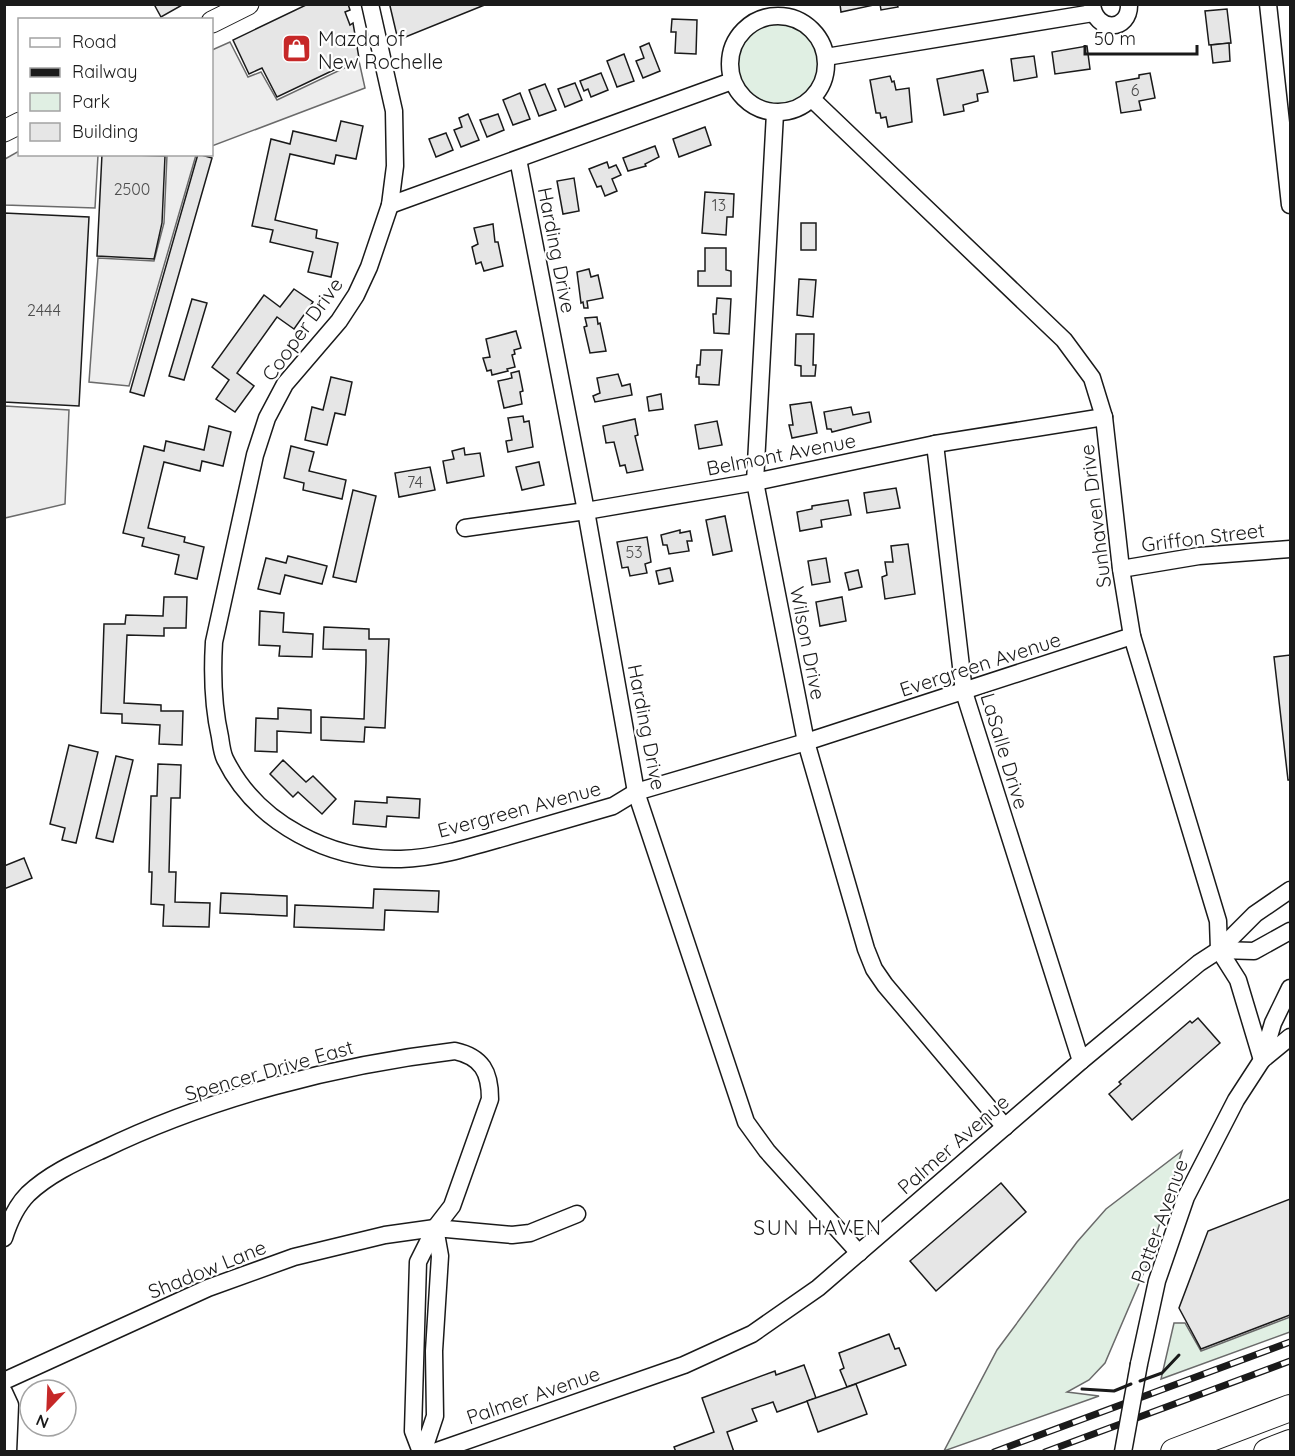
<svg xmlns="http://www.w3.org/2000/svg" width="1295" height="1456" viewBox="0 0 1295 1456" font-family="Quicksand,sans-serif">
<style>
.green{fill:#e0efe3;stroke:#6a6a6a;stroke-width:1.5}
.parking{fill:#ededed;stroke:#6a6a6a;stroke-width:1.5}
.building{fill:#e6e6e6;stroke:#1a1a1a;stroke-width:1.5}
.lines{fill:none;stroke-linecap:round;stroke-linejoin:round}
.minor-casing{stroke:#1a1a1a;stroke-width:19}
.major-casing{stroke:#1a1a1a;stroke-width:23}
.highway-casing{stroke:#1a1a1a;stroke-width:28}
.minor{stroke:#fff;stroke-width:16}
.major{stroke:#fff;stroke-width:21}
.highway{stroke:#fff;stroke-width:26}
.rail-casing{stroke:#1a1a1a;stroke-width:7}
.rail{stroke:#fff;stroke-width:4.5;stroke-dasharray:14;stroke-linecap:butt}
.minor-bridge-casing{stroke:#1a1a1a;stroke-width:19;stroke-linecap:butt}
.minor-bridge{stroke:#fff;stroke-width:16}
.wall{stroke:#1a1a1a;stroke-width:3}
.labels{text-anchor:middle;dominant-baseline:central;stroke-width:4.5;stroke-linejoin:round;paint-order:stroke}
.number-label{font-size:16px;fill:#4d4d4d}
.poi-label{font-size:20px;fill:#1a1a1a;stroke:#fff;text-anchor:start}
.street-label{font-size:20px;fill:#1a1a1a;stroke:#fff}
.neighbourhood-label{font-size:21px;letter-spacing:1.5px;fill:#1a1a1a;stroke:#fff}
</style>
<rect width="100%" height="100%" fill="#fff"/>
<g class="green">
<circle cx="777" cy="65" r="43"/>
<polygon points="1182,1151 1147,1265 1105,1363 1089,1380 1067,1392 1099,1396 944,1451 997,1350 1077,1242 1106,1209"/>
<polygon points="1290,1317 1290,1332 1161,1379 1174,1323 1185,1323 1201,1351"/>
</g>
<g class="parking">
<polygon points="230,42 248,77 261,72 277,100 359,61 365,88 212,146 212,50"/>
<polygon points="19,151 20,154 98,155 95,208 5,205 5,159"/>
<polygon points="167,155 196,155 129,386 89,382 98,258 154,261 164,223"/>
<polygon points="5,406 69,410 65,504 5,518"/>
</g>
<g class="building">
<polygon points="158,4 184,4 161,17 155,6"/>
<polygon points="308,4 348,4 350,10 345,12 350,25 353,23 359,58 277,97 262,68 249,74 233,40"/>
<polygon points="393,4 487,4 398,40 390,6"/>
<polygon points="840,4 874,4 874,5 841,12"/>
<polygon points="880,4 897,4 898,7 881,10"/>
<polygon points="1227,9 1231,43 1209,45 1205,11"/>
<polygon points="672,19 697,20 696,54 675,53 676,32 671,32"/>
<polygon points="649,43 660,71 643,78 636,61 644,58 640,47"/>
<polygon points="1229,43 1230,61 1213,63 1211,45"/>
<polygon points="1087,46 1090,69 1055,74 1052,52"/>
<polygon points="624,54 634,81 617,87 607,61"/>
<polygon points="1034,56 1037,77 1014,81 1011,59"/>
<polygon points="983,70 988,92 977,94 978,101 963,105 964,111 944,115 937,79"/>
<polygon points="601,73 608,90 591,97 588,89 584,91 580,81"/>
<polygon points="1150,73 1155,98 1139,101 1141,110 1121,113 1116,82 1139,78 1139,75"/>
<polygon points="890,76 892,82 894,81 896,90 909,88 912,122 888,127 886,117 881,118 880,113 876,113 870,80"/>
<polygon points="575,83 582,100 565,107 558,89"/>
<polygon points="545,84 556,110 539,116 529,90"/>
<polygon points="520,93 530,119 513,125 503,100"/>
<polygon points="468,114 479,140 461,147 454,130 462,127 459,118"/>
<polygon points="498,114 504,130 487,137 480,120"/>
<polygon points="341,121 363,126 356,159 336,155 334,164 290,154 275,220 317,230 316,238 338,243 331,277 308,272 313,252 270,242 273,230 252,226 271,139 290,144 293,131 336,141"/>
<polygon points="705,127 711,145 679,157 673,139"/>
<polygon points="446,133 453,150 436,157 429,139"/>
<polygon points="655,146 659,157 645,164 646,166 628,171 623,158"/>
<polygon points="102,154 165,156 162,223 154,259 97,256"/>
<polygon points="198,154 212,158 144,396 130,392"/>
<polygon points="607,162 609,168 616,165 621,175 612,179 617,191 605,196 601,186 597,187 589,169"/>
<polygon points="574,178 579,211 563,214 557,181"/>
<polygon points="705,192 734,194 733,217 727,217 726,235 702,233"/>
<polygon points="4,213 89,217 79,406 4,402"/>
<rect x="801" y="223" width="15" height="27"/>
<polygon points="493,224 495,242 498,242 503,266 484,271 481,262 476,264 472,247 478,244 474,228"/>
<polygon points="705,248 726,248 726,270 731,271 731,286 698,286 698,271 705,271"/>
<polygon points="589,269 591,277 598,275 603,298 587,301 588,308 584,308 583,302 581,303 577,272"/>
<polygon points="799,279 816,280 813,317 797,315"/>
<polygon points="294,289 313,302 294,329 277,317 237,373 254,386 235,412 216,399 229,380 212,367 264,295 280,307"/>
<polygon points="717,298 731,299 729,334 714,333 713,314 716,314"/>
<polygon points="192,299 207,303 184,380 169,376"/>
<polygon points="597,317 598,324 600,323 606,351 590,353 584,327 587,326 585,318"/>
<polygon points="516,331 521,348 514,350 515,354 512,355 515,367 507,369 508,371 492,375 491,370 487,371 483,358 490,357 486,339"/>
<polygon points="796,334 814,334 813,365 816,365 815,376 801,376 801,366 795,365"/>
<polygon points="701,350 722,350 719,385 699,384 699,377 696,377 697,365 700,365"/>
<polygon points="519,371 523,391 520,392 522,404 504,408 498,381 512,378 511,373"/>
<polygon points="618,374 622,386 630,384 632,395 595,402 593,396 600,393 597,378"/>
<polygon points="331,377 352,382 345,415 335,413 327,445 305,440 312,407 323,410"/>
<polygon points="661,394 663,409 649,411 647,397"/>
<polygon points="811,402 817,433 792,438 789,425 793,425 790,405"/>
<polygon points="851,407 853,415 869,412 871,422 832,432 831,429 827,429 824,412"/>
<polygon points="523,416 524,422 529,421 533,447 508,452 506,441 512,440 508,418"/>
<polygon points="635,419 638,435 635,436 643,470 627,473 625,465 620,466 614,442 606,443 603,426"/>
<polygon points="717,421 722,445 699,449 695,425"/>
<polygon points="209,426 231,432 223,466 202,461 200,471 164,462 148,528 185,537 184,542 204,547 197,579 175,574 179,555 142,546 144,538 123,533 144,446 164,451 166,441 204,450"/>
<polygon points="291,446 314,452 309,471 346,480 342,499 303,490 304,483 284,478"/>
<polygon points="464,448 465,455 480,453 484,476 447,483 443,461 454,459 452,451"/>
<polygon points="539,462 544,485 522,490 516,467"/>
<polygon points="430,467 435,490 399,497 395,473"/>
<polygon points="896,488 900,508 867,513 864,493"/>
<polygon points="353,490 376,496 356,582 333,577"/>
<polygon points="848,500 851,515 821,520 822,527 800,531 797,512 812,509 812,506"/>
<polygon points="725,516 732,551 713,555 706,520"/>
<polygon points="680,530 680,533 690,531 692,541 687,541 689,551 669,554 667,545 663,545 661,535"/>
<polygon points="647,537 651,562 645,564 647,573 630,576 628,567 622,568 617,542"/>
<polygon points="908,544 915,594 885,599 882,577 887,575 885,562 893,562 891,546"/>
<polygon points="288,556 327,566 322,584 285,575 280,594 258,589 266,558 286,563"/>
<polygon points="826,558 830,582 812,585 808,561"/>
<polygon points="670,568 673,581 659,584 656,571"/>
<polygon points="858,570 862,587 849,590 845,573"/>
<polygon points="164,597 187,597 186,628 164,628 164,636 127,635 124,703 161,705 161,711 183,711 182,745 159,744 160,725 122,723 122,714 101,713 104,624 125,624 126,615 163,616"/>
<polygon points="842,597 846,621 820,626 816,602"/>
<polygon points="260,611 284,613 283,632 313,634 312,657 279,656 280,646 259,645"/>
<polygon points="324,627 369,629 369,639 389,639 385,728 365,727 364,742 321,740 321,717 364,719 366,662 366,650 323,649"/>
<polygon points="1290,655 1290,780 1288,780 1274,657"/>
<polygon points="278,708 311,710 311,733 277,731 277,752 255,751 256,718 278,719"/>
<polygon points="69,745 98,752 76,843 62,840 65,828 50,824"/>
<polygon points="116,756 133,760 113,842 96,838"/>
<polygon points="283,760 306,782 313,776 336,799 322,814 298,792 293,797 270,774"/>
<polygon points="158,764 181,765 180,798 171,798 169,872 176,872 175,902 210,903 209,927 163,926 164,905 151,904 152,872 149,872 151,796 157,796"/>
<polygon points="387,797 420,799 419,818 387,816 386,827 353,824 355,801 387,803"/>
<polygon points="24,858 32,878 4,889 4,866"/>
<polygon points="374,889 439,891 438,912 385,910 384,930 294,927 295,905 373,908"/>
<polygon points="221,893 287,896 287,916 220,913"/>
<polygon points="1198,1018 1220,1043 1132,1120 1109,1094 1121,1084 1119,1082 1190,1021 1192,1023"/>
<polygon points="1001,1183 1026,1212 936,1291 910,1261"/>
<polygon points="1290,1199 1290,1315 1201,1349 1179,1308 1208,1231"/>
<polygon points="889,1334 895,1349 899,1348 906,1365 847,1387 840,1370 844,1368 839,1353"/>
<polygon points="804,1365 816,1398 777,1412 773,1402 752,1409 757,1421 727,1432 734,1452 676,1452 674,1447 714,1432 702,1398 775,1371 776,1375"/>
<polygon points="856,1384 867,1414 818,1432 807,1401"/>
</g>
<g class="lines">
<defs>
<g id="minor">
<path d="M370 4 394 111 395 166 390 205 369 267 356 295 339 321 285 384 267 418 255 455 214 642C212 675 213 706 220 737 221 744 222 753 225 759 257 824 331 861 401 859 434 858 468 848 499 839 537 828 575 817 613 806L636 792 806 742 1132 636"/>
<path d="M1092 4C1095 33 1130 32 1129 4"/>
<polyline points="1268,4 1290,205"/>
<circle cx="778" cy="64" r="48"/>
<polyline points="826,57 1093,13"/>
<polyline points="812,99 1064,340 1092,378 1104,417 1121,569 1132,636 1218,921 1219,950 1238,980 1262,1060"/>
<polyline points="775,113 755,482 806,742 866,949 874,969 885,985 1005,1127"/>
<polyline points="518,159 586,511 636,792 746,1122 767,1151 859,1253"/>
<polyline points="390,205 732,81"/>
<polyline points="935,444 964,692 1081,1061"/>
<polyline points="465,528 586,511 755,482 935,444 1104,417"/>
<polyline points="1121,569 1199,556 1290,549"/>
<polyline points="1219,950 1254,951 1290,931"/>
<polyline points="1262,1060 1290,1037"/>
<path d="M4 1238C9 1222 16 1206 28 1194 49 1174 76 1162 102 1150 209 1098 336 1065 455 1051 482 1057 490 1072 490 1099L452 1206 435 1228 418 1262 413 1431 421 1452"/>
<polyline points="1139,1364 1157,1281 1186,1197 1236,1100 1262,1060 1273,1023 1290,988"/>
<polyline points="4,1381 208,1288 294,1257 385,1235 435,1228 512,1235 530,1233 577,1214"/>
<polyline points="4,1392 10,1405 8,1452"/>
<polyline points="423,1452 435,1416 434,1351 440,1256 435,1228"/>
<polyline points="434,1452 684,1365 752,1334 818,1288 1081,1061 1199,963 1219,950 1255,914 1290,890"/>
</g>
<g id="major">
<polyline points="212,22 248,4"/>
<polyline points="4,131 20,123"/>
</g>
<g id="highway">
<polyline points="1174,1452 1290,1408"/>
<polyline points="1267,1452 1290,1443"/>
</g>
</defs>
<use href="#minor" class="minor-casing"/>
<use href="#major" class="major-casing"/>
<use href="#highway" class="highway-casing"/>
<use href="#minor" class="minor"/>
<use href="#major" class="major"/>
<use href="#highway" class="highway"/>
<defs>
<g id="rail">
<polyline points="994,1452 1290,1342"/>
<polyline points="1045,1452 1290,1361"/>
</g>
</defs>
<use href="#rail" class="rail-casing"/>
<use href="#rail" class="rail"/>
<defs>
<polyline id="minor-bridge" points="1123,1452 1139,1364"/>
</defs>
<use href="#minor-bridge" class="minor-bridge-casing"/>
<use href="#minor-bridge" class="minor-bridge"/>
<g class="wall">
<polyline points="1140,1381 1162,1373 1179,1355"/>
<polyline points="1082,1389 1114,1391 1131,1384"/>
</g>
</g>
<defs>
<symbol id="shop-square" viewBox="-11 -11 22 22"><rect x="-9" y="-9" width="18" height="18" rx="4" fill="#c62828" stroke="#fff"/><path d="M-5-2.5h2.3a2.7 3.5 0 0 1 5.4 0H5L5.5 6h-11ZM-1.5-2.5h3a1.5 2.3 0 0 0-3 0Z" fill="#fff"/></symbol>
</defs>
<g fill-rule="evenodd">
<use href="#shop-square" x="280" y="32" width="33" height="33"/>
</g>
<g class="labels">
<g class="number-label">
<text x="1135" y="90">6</text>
<text x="132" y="189">2500</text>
<text x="719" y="205">13</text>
<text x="44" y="310">2444</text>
<text x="415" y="482">74</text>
<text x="634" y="552">53</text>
</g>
<g class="poi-label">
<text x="318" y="38">Mazda of<tspan x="318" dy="23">New Rochelle</tspan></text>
</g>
<g class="street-label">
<text transform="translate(557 250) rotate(79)">Harding Drive</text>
<text transform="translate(302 329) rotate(-54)">Cooper Drive</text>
<text transform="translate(781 454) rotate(-11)">Belmont Avenue</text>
<text transform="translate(1095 516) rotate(-97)">Sunhaven Drive</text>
<text transform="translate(1203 537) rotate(-7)">Griffon Street</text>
<text transform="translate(808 643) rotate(79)">Wilson Drive</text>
<text transform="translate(980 664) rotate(-18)">Evergreen Avenue</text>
<text transform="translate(647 727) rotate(79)">Harding Drive</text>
<text transform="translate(1005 751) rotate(73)">LaSalle Drive</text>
<text transform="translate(519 809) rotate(-15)">Evergreen Avenue</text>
<text transform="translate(269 1070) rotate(-16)">Spencer Drive East</text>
<text transform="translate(953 1144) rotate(-41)">Palmer Avenue</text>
<text transform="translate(1159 1221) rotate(-70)">Potter Avenue</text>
<text transform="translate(207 1269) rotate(-22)">Shadow Lane</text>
<text transform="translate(533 1395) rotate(-19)">Palmer Avenue</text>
</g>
<g class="neighbourhood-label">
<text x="818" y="1227">SUN HAVEN</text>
</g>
</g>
<rect width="1295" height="1456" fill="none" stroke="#1a1a1a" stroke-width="12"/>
<rect x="18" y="18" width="195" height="138" fill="#ffffff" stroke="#a3a3a3" stroke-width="1.5"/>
<rect x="30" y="38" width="30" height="9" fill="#ffffff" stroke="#a3a3a3" stroke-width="1.5"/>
<text x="72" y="48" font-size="18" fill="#1a1a1a">Road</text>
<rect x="30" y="68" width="30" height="9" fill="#1a1a1a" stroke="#a3a3a3" stroke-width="1.5"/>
<text x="72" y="78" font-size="18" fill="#1a1a1a">Railway</text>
<rect x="30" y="93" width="30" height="18" fill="#e0efe3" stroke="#a3a3a3" stroke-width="1.5"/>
<text x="72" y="108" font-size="18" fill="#1a1a1a">Park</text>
<rect x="30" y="123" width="30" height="18" fill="#e6e6e6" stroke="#a3a3a3" stroke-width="1.5"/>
<text x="72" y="138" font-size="18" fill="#1a1a1a">Building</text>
<g transform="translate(48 1408) rotate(203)"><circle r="28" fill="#ffffff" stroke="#a3a3a3" stroke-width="1.5"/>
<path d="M0-4.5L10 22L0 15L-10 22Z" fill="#c62828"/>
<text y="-9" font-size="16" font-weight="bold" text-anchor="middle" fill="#1a1a1a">N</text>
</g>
<path d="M1085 45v9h112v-9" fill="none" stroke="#1a1a1a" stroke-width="3"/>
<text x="1094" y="45" font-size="18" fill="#1a1a1a" stroke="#ffffff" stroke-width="4.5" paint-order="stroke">50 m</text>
</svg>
